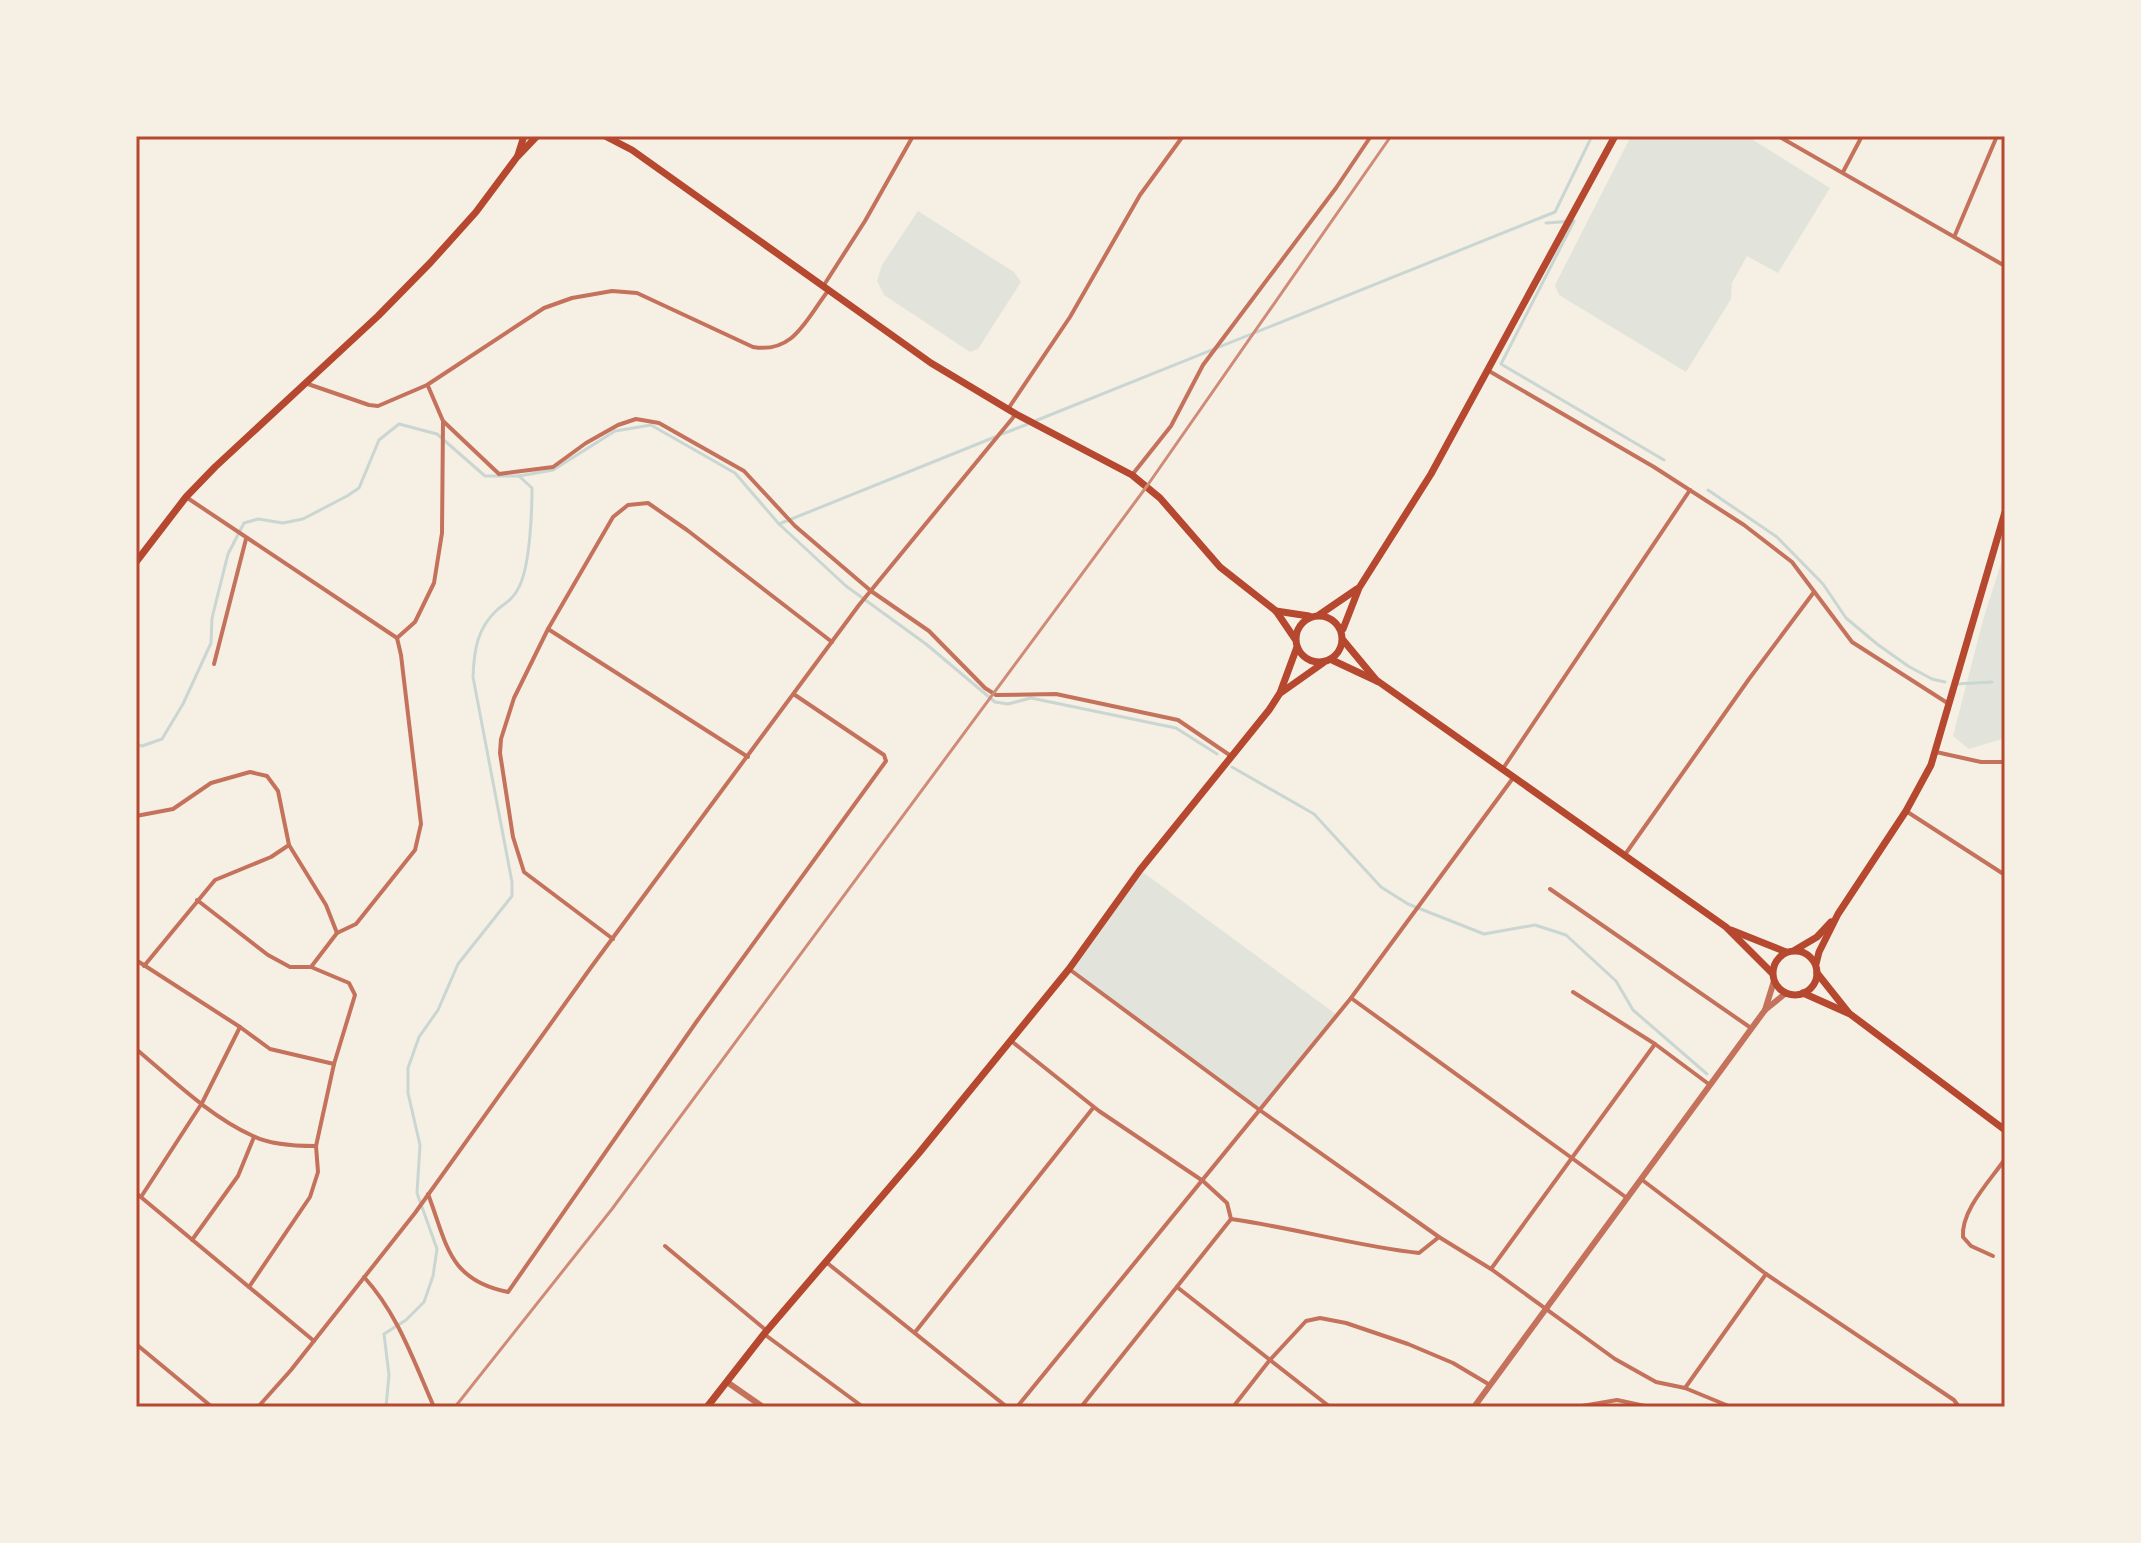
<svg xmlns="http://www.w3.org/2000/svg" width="2141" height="1543" viewBox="0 0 2141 1543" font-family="'Fira Sans',sans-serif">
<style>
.green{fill:#e2e4dc}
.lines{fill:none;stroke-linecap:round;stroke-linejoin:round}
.stream{stroke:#c9d6d2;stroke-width:3}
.minor{stroke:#c5725c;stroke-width:4}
.tertiary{stroke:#c5725c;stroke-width:6}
.primary{stroke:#b5482f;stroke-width:7}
.trunk{stroke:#b5482f;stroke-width:7}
.rail{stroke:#cf8b77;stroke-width:3}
.neatline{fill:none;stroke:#b5482f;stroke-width:3}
</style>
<rect width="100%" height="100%" fill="#f6efe4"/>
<g class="green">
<polygon points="1631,136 1747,136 1830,188 1778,273 1747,256 1732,283 1731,299 1686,372 1559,295 1555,285"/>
<polygon points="918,211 1014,272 1021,282 978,349 970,352 884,295 877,281 882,265"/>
<polygon points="2005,551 2005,738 1969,749 1953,736 1983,620"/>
<polygon points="1140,870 1337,1015 1261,1111 1069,969"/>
</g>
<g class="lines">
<g class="stream">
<polyline points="1546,223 1574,221 1501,364 1664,460"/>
<polyline points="1035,421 1555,212 1592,136"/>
<polyline points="1002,434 1028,424"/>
<polyline points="1708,490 1777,537 1823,584 1846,618 1877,644 1908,666 1932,679 1945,682"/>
<polyline points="779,524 995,437"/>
<polyline points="1956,684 1992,682"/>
<polyline points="136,744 142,746 162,739 183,704 211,643 212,618 228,554 244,523 258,519 283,523 303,519 347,496 359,488 379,440 399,424 437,434 485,476 519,476 553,470 615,431 651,425 735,473 779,524 846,586 926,644 995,702 1008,704 1031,698 1176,728 1217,754"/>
<polyline points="1232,767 1314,814 1381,887 1408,904 1484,934 1535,925 1566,935 1616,981 1633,1010 1707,1074"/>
<path d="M386 1407 389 1375 384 1334 406 1320 424 1302 433 1276 437 1249 417 1193 420 1145 408 1093V1068L419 1037 438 1010 458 964 512 896V882L473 677C474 650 477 628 498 609 507 602 514 598 519 587 530 566 532 512 532 488L519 476"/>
</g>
<g class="minor">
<polyline points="1778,136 2005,266"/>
<polyline points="136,141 139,136"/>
<polyline points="1843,172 1862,136"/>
<polyline points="1955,235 1997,136"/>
<polyline points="824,285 865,221 913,136"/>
<polyline points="1489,371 1654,467 1744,525 1792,562 1852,642 1949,704"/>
<path d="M305 383 369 405 378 406 427 385 544 308 572 298 612 291 637 293 753 347C794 354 806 319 828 291"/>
<polyline points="1008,409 1070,317 1140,195 1183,136"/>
<polyline points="443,421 499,474 553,467 586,443 618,425 636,419 659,423 744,471 795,526 871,591 929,631 985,688 996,695 1056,694 1178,720 1231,756"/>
<polyline points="1132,475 1171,426 1203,365 1336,188 1371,136"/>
<polyline points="186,497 397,638 415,622 434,583 442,533 443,421 428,386"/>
<polyline points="548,629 748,757"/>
<polyline points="214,664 246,539"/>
<polyline points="1936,752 1981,762 2005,762"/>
<polyline points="1502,770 1690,490"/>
<polyline points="1906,811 2005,875"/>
<polyline points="136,816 173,809 211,783 250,772 267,776 278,791 289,845 326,905 337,933"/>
<polyline points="1624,856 1749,679 1814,592"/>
<polyline points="1550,889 1751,1028"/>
<polyline points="197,900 268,955 290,967 311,967"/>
<polyline points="613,939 524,872 513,837 500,753 501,739 514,698 548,629 613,517 628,505 648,503 687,530 832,642"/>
<polyline points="136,960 240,1027 270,1049 334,1064"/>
<polyline points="144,966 215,880 271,857 289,845"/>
<polyline points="1069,969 1261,1111 1439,1237 1491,1269 1615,1359 1656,1382 1685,1388 1731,1407"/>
<polyline points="1573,992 1655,1044 1710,1085"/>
<polyline points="1351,998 1627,1198"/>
<polyline points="1010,1040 1099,1111 1203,1181 1227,1203 1231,1219 1081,1407"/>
<path d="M136 1049C172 1079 209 1116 253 1136 271 1145 295 1146 315 1146"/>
<polyline points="1641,1179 1766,1274 1954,1400 1959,1407"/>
<polyline points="136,1193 314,1341"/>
<path d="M428 1194C447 1244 448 1280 508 1292L697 1021 886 761 884 755 795 695"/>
<polyline points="141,1197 202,1103 240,1027"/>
<path d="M1231 1219C1295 1228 1356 1246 1419 1253L1439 1237"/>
<polyline points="192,1240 238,1176 254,1137"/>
<polyline points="665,1246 767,1331"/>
<path d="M1993 1256 1971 1246 1963 1237C1961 1210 1990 1181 2005 1159"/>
<polyline points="826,1262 1007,1407"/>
<polyline points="1491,1269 1655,1044"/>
<path d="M364 1277C398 1314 414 1362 434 1407"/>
<polyline points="249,1287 310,1197 318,1172 316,1146 334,1064 355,995 349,983 311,967 337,933 356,924 415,850 421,824 401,655 397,638"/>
<polyline points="1177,1287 1330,1407"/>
<polyline points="916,1331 1093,1108"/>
<polyline points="764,1334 863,1407"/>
<polyline points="136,1344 212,1407"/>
<polyline points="1685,1388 1766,1274"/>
<polyline points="258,1407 291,1370 415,1213 592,966 859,605 1016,414"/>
<polyline points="1017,1407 1351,998 1513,778"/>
<polyline points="1233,1407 1269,1361 1306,1321 1320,1318 1346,1323 1408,1344 1453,1363 1490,1385"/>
<polyline points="1576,1407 1617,1400 1650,1407"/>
</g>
<g class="tertiary">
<polyline points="1765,1010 1774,981"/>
<polyline points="727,1382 763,1407"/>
<polyline points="1474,1407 1765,1010 1786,993"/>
</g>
<g class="primary">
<polyline points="1319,615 1357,589"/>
<polyline points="1343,629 1359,588 1431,474 1615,136"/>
<polyline points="1282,692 1323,663"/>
<polyline points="1795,950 1817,937 1831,922"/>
<polyline points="1816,964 1819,952 1838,914 1906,811 1931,765 2005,512"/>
<polyline points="707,1407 764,1334 919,1153 1069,969 1140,870 1269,710 1280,693 1297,647"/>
</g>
<g class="trunk">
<polyline points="605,136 632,150 931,363 1016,414 1132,475 1160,498 1220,567 1276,611 1295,639"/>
<polyline points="518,155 524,136"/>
<polyline points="136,562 186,497 215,467 378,316 431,262 476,212 517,157 537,136"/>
<polyline points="1276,611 1309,616"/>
<circle cx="1319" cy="639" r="23"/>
<polyline points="1343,640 1377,681"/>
<polyline points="1332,660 1379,682 1726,927 1772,973"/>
<polyline points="1731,930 1786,952"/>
<circle cx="1795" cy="973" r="22"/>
<polyline points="1817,973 1848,1012"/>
<polyline points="1803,993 1850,1014 2005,1130"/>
</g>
<polyline class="rail" points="455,1407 612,1209 1147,486 1391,136"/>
</g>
<rect width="2141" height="1543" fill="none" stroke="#f6efe4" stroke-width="276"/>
<rect x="138" y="138" width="1865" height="1267" class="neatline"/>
</svg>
